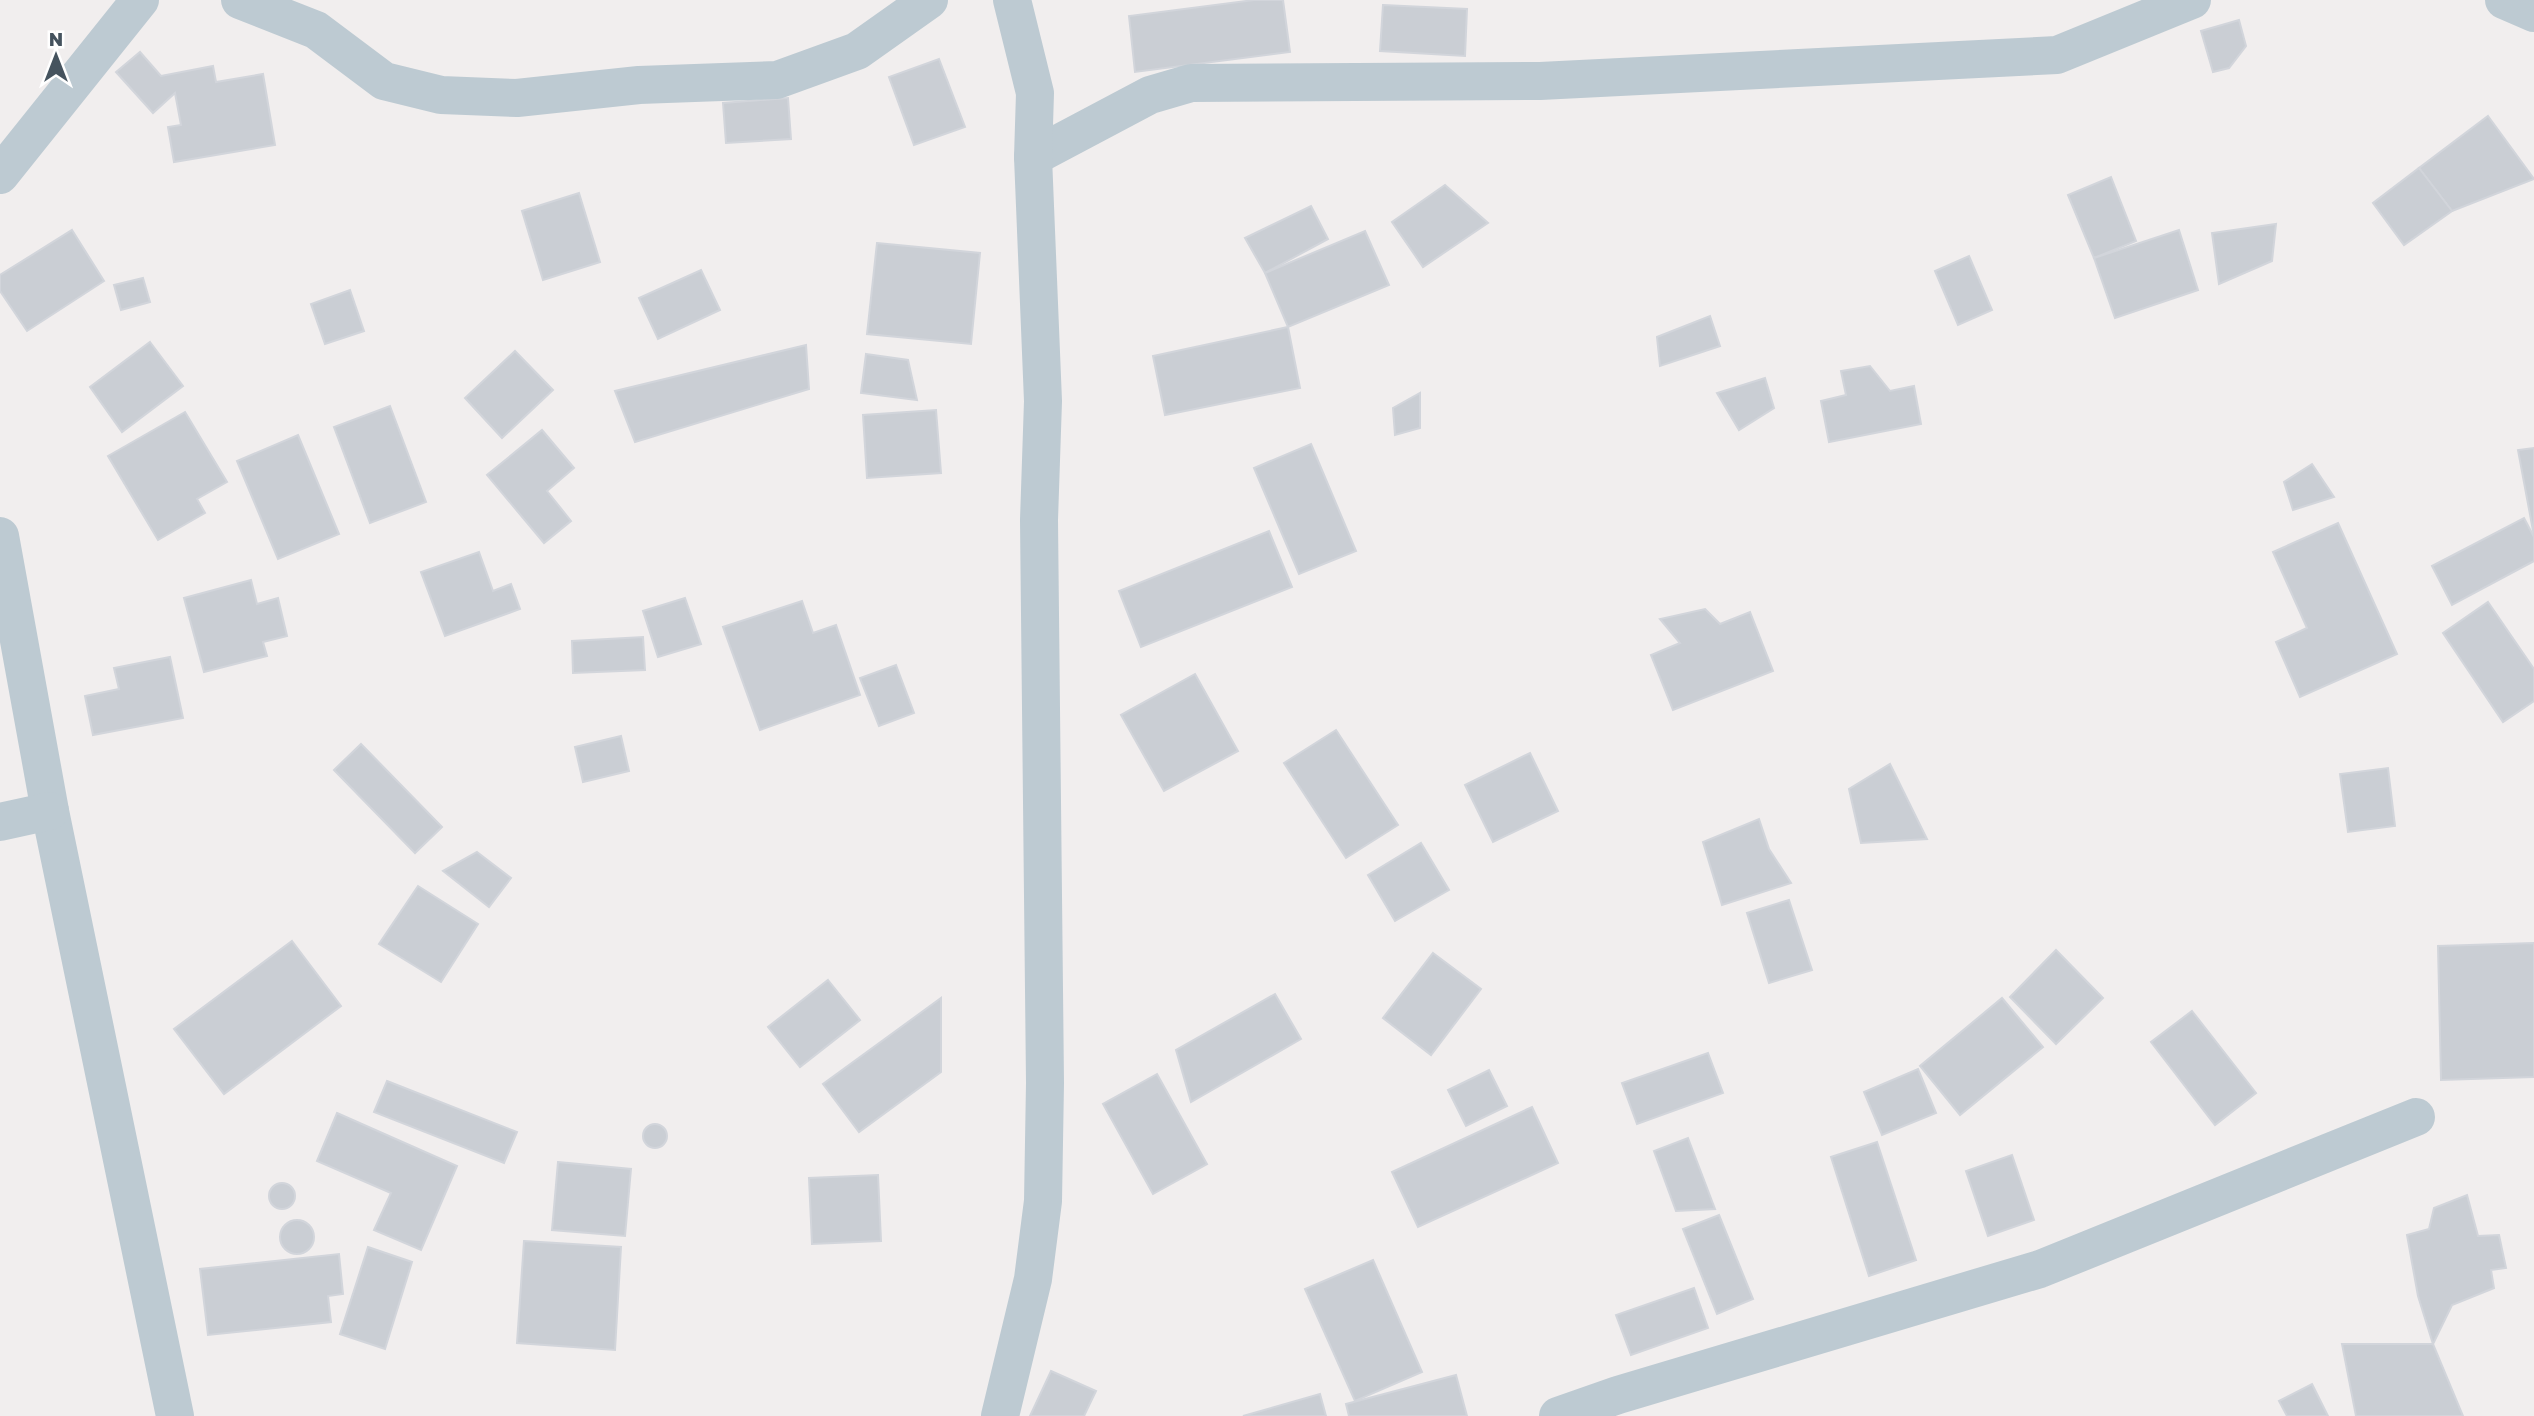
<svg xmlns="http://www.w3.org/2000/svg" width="2534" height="1416" viewBox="0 0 2534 1416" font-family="'Golos Text',sans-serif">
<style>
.building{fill:#caced4;stroke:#d2d5db;stroke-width:2}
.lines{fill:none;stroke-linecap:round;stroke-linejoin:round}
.street{stroke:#bdcad2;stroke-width:38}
</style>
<rect width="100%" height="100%" fill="#f1eeee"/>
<g class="building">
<polygon points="1254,0 1283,0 1290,52 1135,72 1129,16"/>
<polygon points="1383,5 1467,9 1465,56 1380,51"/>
<polygon points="2239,20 2246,46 2229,68 2213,72 2201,31"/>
<polygon points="140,52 161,76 213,66 216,82 263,74 275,145 174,162 168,127 181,125 175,93 153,113 116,72"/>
<polygon points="939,59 965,127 914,145 889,77"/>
<polygon points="788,98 791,139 726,143 723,103"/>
<polygon points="2488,116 2534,179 2452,211 2419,168"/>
<polygon points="2419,168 2452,211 2404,245 2373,203"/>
<polygon points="2111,177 2136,241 2094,258 2068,195"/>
<polygon points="1445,185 1488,223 1423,267 1392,222"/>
<polygon points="579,193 600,262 543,280 522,211"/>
<polygon points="1311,206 1328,239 1265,273 1245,238"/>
<polygon points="2276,224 2272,261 2219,284 2212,233"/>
<polygon points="72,230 104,281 27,331 0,291 0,275"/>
<polygon points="2179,230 2198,290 2115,318 2094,258"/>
<polygon points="1365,231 1389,285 1288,327 1265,273"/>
<polygon points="877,243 980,253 971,344 867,334"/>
<polygon points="1969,256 1992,310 1958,325 1935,271"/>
<polygon points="701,270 720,310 658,339 639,298"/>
<polygon points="143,278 150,302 121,310 114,285"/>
<polygon points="350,290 364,331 325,344 311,304"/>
<polygon points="1710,316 1720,346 1660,366 1657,337"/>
<polygon points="1288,327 1300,388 1165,415 1153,356"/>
<polygon points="150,342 183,386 122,432 90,387"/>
<polygon points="806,345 809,389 635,442 615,391"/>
<polygon points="515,351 553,390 502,438 465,398"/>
<polygon points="866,354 908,360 917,400 861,393"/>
<polygon points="1870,366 1890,391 1914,386 1921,424 1829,442 1821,401 1846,395 1841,371"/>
<polygon points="1765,378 1774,408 1739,430 1717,393"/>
<polygon points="1420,393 1420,428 1395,435 1393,408"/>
<polygon points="390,406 426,502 370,523 334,427"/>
<polygon points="936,410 941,473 867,478 863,415"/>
<polygon points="185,412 227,482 197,499 205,513 158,540 108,456"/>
<polygon points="542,430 574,468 547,491 571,521 544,543 487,475"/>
<polygon points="298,435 339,534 278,559 237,461"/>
<polygon points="1311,444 1356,551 1299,574 1254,468"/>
<polygon points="2534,448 2534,536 2518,450"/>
<polygon points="2312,464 2334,497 2293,510 2284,482"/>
<polygon points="2524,518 2534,537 2534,561 2452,605 2432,566"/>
<polygon points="2338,523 2397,654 2300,697 2276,642 2307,628 2273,552"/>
<polygon points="1269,531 1292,587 1141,647 1119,591"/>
<polygon points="479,552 493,591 511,584 520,609 445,636 421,572"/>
<polygon points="251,580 257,604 278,598 287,636 263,642 267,656 204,672 184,598"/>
<polygon points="685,598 701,644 658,657 643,611"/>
<polygon points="802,601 813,633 836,625 860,695 760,730 723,627"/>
<polygon points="2488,602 2534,669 2534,701 2503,722 2443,633"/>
<polygon points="1705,609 1720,624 1750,612 1773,671 1673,710 1651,655 1680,643 1660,619"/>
<polygon points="643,637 645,670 573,673 572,641"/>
<polygon points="170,657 183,718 93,735 85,696 119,689 114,668"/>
<polygon points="896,665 914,713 879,726 860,678"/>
<polygon points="1195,674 1238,751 1164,791 1121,715"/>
<polygon points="1336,730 1398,825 1346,858 1284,763"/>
<polygon points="621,736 629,771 583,782 575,747"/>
<polygon points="361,744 442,827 415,853 334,770"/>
<polygon points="1530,753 1558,811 1493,842 1465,785"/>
<polygon points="1890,764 1927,839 1861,843 1849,789"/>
<polygon points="2388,768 2395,826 2348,832 2340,774"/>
<polygon points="1759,819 1769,849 1791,883 1722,905 1703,842"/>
<polygon points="1421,843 1449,890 1395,921 1368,875"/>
<polygon points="477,852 511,878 489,907 443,871"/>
<polygon points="418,886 478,924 441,982 379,944"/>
<polygon points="1789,900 1812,970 1769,983 1747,913"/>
<polygon points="292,941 341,1006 224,1094 174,1029"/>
<polygon points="2534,943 2534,1077 2441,1080 2438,946"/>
<polygon points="2056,950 2103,998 2056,1044 2010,997"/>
<polygon points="1433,953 1481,989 1431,1055 1383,1018"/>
<polygon points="828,980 860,1020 800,1067 768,1027"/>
<polygon points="1275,994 1301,1039 1191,1102 1176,1050"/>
<polygon points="941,998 941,1072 859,1132 823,1084"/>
<polygon points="2002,998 2043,1047 1960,1115 1920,1066"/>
<polygon points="2192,1011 2256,1093 2215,1125 2151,1042"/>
<polygon points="1708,1053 1723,1093 1637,1124 1622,1083"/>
<polygon points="1918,1069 1936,1113 1882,1135 1864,1092"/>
<polygon points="1489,1070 1507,1106 1466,1126 1448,1090"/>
<polygon points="1157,1074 1207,1164 1153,1194 1103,1104"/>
<polygon points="387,1081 517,1132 504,1163 374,1112"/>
<polygon points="1532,1107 1558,1163 1418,1227 1392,1172"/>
<polygon points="337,1113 457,1166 421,1250 374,1230 391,1193 317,1161"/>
<circle cx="655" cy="1136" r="12"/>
<polygon points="1688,1138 1715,1209 1676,1211 1654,1151"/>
<polygon points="1877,1142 1916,1260 1869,1276 1831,1157"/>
<polygon points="2012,1155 2034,1220 1988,1236 1966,1171"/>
<polygon points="558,1162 631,1169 625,1236 552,1230"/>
<polygon points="878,1175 881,1241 812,1244 809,1178"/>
<circle cx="282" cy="1196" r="13"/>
<polygon points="2467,1195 2478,1236 2499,1235 2506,1268 2491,1270 2494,1288 2452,1305 2433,1344 2418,1296 2407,1235 2429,1229 2434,1208"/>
<polygon points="1719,1215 1753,1299 1717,1314 1683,1229"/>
<circle cx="297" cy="1237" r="17"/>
<polygon points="524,1241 621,1247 615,1350 517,1343"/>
<polygon points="368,1247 412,1262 385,1349 340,1334"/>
<polygon points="339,1254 343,1294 328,1296 331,1322 208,1335 200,1269"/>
<polygon points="1373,1260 1422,1372 1355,1401 1305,1289"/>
<polygon points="1694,1288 1708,1328 1631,1355 1616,1315"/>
<polygon points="2342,1344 2433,1344 2463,1416 2356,1416"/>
<polygon points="1051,1371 1096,1391 1084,1416 1030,1416"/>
<polygon points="1456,1375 1467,1416 1349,1416 1346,1404"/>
<polygon points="2312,1384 2328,1416 2287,1416 2279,1401"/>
<polygon points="1320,1394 1326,1416 1243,1416"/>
</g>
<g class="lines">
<g class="street">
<polyline points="240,0 316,30 384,81 441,95 517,98 639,85 777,80 857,51 929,0"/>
<polyline points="2504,0 2534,13"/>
<polyline points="1033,157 1150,95 1191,83 1540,81 2057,55 2192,0"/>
<polyline points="0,175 140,0"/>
<polyline points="0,536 50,811 175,1416"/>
<polyline points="0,822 50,811"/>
<polyline points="1000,1416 1033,1279 1043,1201 1045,1083 1039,520 1043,401 1033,157 1035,93 1012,0"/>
<polyline points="1558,1416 1618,1395 2040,1269 2416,1117"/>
</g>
</g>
<g transform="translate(56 56)" stroke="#ffffff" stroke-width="5" paint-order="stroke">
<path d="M0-5L12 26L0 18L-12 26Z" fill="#45535e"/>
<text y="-10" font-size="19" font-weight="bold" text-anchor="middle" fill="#45535e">N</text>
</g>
</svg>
